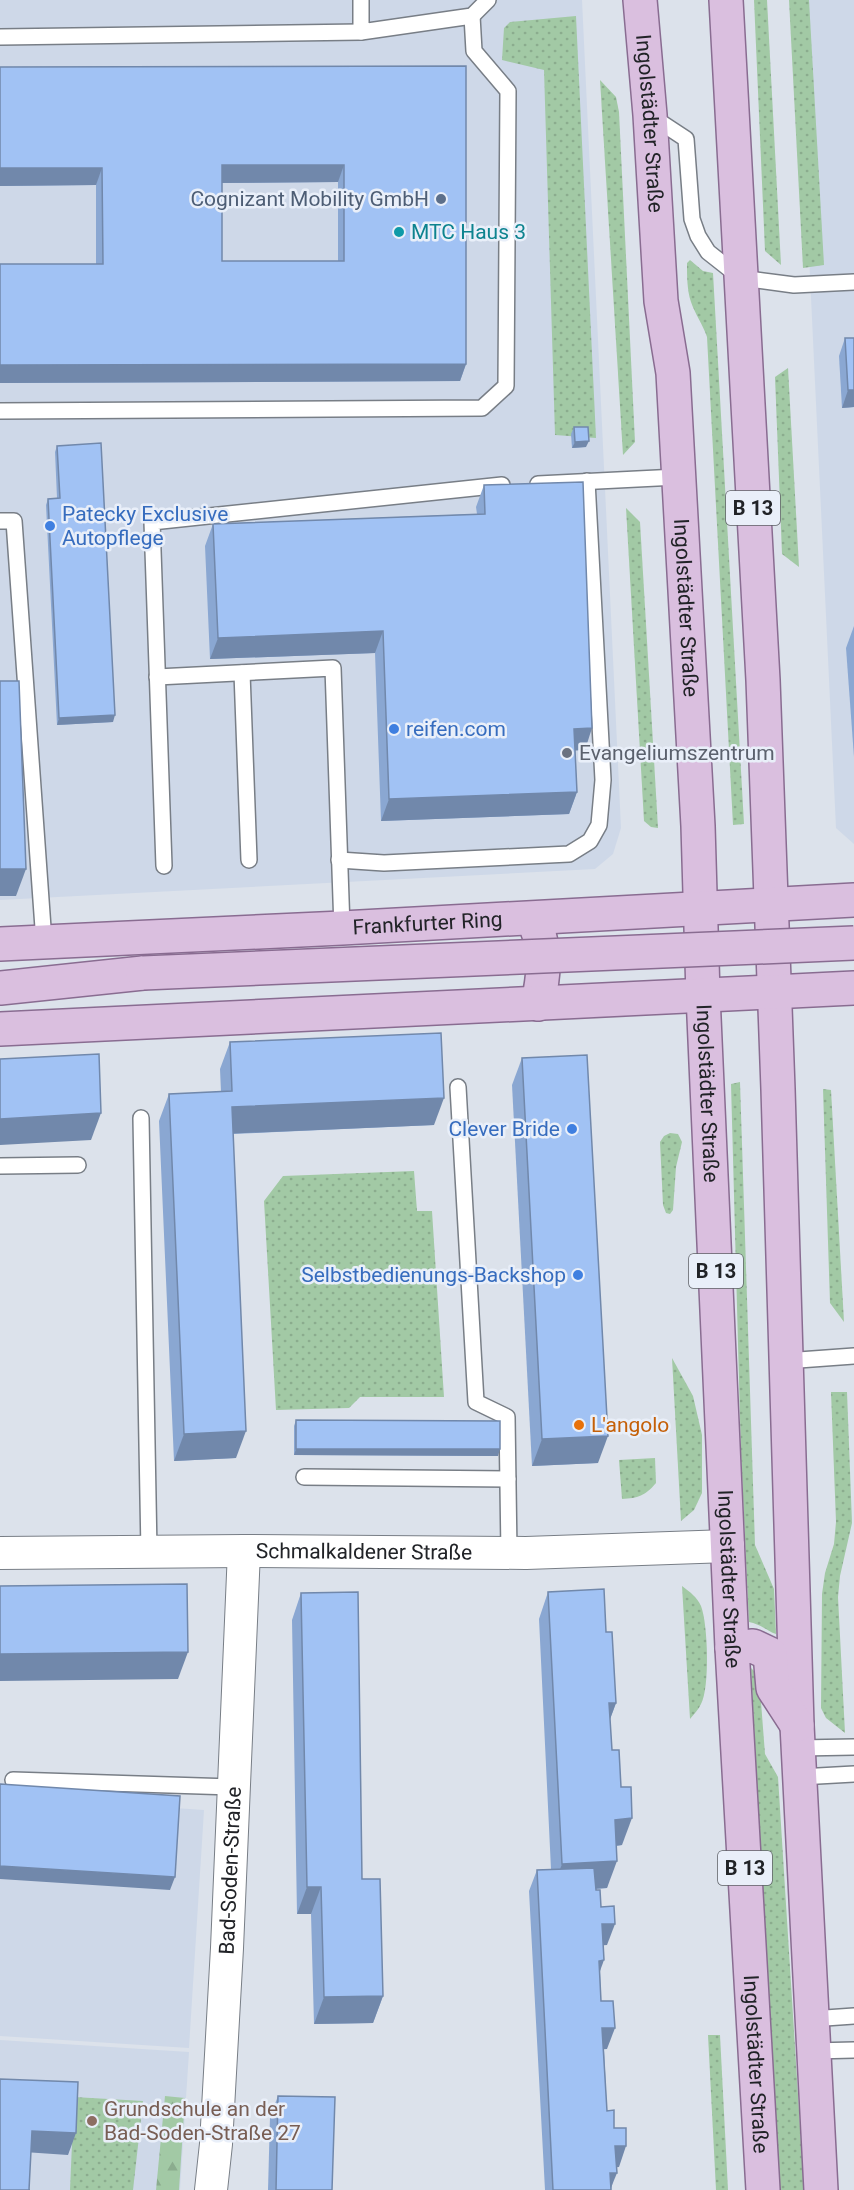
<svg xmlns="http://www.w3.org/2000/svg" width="854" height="2190" viewBox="0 0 854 2190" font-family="Roboto,sans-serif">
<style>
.built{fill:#ced8e8}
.grass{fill:url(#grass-dots)}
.forest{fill:url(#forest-firs)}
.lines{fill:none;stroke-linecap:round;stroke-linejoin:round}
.service-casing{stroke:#787e86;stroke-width:18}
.minor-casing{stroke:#787e86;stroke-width:34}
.primary-casing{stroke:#896c91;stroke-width:36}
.service{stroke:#fff;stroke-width:15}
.minor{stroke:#fff;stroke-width:32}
.primary{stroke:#dabfdf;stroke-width:33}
.primary-bridge-casing{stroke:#896c91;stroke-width:36;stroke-linecap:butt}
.primary-bridge{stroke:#dabfdf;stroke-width:33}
.wall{fill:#8aa7d2;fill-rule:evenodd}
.shaded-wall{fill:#7188ab}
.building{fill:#a1c2f4;stroke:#7188ab;stroke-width:1.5;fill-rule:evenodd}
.service-dot{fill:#5c6f8a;stroke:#e9eff9;stroke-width:2}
.culture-dot{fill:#0f9aa8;stroke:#e9eff9;stroke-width:2}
.shop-dot{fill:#3f7fe0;stroke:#e9eff9;stroke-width:2}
.worship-dot{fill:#6b7280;stroke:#e9eff9;stroke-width:2}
.food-dot{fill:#e8710a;stroke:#e9eff9;stroke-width:2}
.education-dot{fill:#8d6e63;stroke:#e9eff9;stroke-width:2}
.labels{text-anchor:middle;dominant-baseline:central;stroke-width:5;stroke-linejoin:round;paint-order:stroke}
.shield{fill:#e9eff9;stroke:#5d6066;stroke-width:1.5}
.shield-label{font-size:20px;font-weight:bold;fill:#212327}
.street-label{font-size:21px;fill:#212327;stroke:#e9eff9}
.service-label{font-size:21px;fill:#4e5e75;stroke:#e9eff9;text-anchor:end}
.culture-label{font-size:21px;fill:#0d838f;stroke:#e9eff9;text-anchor:start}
.shop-label{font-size:21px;fill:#366cbe;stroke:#e9eff9;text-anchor:start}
.worship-label{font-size:21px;fill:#5b616d;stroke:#e9eff9;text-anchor:start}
.food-label{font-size:21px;fill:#c56008;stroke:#e9eff9;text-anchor:start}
.education-label{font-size:21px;fill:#785e54;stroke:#e9eff9;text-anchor:start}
</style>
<defs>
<pattern id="grass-dots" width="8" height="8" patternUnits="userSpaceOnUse" patternTransform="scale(1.5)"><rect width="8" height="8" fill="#a2c9a5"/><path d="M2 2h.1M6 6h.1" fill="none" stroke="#8bac8e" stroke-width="1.8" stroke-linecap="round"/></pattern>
<pattern id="forest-firs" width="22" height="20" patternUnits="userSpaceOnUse" patternTransform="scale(1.5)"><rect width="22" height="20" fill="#a2c9a5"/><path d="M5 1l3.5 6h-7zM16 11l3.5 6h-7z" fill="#8bac8e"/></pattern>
</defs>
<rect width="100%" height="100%" fill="#dce2eb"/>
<g class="built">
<polygon points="0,0 582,0 621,828 613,854 595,869 0,900"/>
<polygon points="797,0 854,0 854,844 836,828"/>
<polygon points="0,1796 204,1810 189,2048 0,2036"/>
<polygon points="0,2040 189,2052 180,2190 0,2190"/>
</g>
<g class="grass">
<polygon points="754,0 767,0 781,265 765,251"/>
<polygon points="789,0 809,0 824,265 803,268"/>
<polygon points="576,16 596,438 555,435 544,70 502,60 504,28 510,22"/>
<polygon points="600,80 616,97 619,112 635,442 623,455"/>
<path d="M690 260 703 271 713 273 744 824 733 825 707 337C703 325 695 314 691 302 687 290 687 276 687 263Z"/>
<polygon points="788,368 799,567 782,554 775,377"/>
<polygon points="626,508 640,522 658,828 651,827 644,821"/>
<path d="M740 1082 755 1545 774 1589 776 1634C770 1633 761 1624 749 1622L741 1455 731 1084Z"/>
<polygon points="823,1089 831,1090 844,1322 830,1303"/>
<polygon points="670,1133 678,1134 682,1142 676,1167 673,1210 670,1214 666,1213 663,1205 660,1142 664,1136"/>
<polygon points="414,1171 417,1211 432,1211 444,1397 360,1397 349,1408 276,1410 264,1201 283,1176"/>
<polygon points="672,1358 693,1396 702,1435 702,1493 694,1510 681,1521"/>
<polygon points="831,1392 847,1392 852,1523 840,1576 838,1597 845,1733 826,1718 821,1708 822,1594 825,1573 834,1544 836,1522"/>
<path d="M655 1458 656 1483C645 1496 638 1498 622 1499L619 1460Z"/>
<path d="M682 1586C690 1592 697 1597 701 1606 708 1624 710 1688 701 1704 699 1709 694 1714 690 1719Z"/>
<polygon points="751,1668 759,1676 765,1754 778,1777 804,2190 778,2190"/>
<polygon points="708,2035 720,2035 728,2190 716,2190"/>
<polygon points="74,2097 143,2101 133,2190 70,2190"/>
</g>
<polygon class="forest" points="165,2096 185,2098 179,2190 156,2190"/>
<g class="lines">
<defs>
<g id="service">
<polyline points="361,0 361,32 472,16 488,0"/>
<polyline points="0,37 361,32"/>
<polyline points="651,116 686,139 692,219 698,236 708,252 741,278 794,285 854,282"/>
<polyline points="0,411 482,408 506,386 508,91 474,51 472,16"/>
<polyline points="538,484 677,477"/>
<polyline points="0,521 14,521 44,942"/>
<polyline points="242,673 249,860"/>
<polyline points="157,677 333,668 342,928"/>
<polyline points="339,860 384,863 569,854 590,841 599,825 603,780 587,481"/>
<polyline points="164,866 152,522 502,485"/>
<polyline points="458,1087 476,1402 507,1417 509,1553"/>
<polyline points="141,1118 149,1552"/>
<polyline points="0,1166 78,1165"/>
<polyline points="785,1361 854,1356"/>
<polyline points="304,1477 508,1479"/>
<polyline points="799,1748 854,1747"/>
<polyline points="800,1777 854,1774"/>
<polyline points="13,1780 232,1787"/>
<polyline points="811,2019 854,2016"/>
<polyline points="813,2051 854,2050"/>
</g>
<g id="minor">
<path id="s1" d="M0 1553 244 1551 526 1553 728 1546"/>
<path id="s2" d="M211 2190 216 2144 227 1948 244 1551"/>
</g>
<g id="primary">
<path id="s3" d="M640 0 650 115 661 301 673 373 698 826 703 995 732 1648 763 2190"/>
<polyline points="726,0 763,680 778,1089 797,1725 821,2190"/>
<path d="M537 929C547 954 543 978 538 1004"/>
<path id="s4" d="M0 944 342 928 854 900"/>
<polyline points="0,988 143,973"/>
<polyline points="0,1029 854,988"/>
<polyline points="732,1648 753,1646 770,1654 773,1688 797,1725"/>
</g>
</defs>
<use href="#service" class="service-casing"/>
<use href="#minor" class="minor-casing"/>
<use href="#primary" class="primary-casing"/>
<use href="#service" class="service"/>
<use href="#minor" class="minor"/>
<use href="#primary" class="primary"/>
<defs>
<polyline id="primary-bridge" points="143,973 854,943"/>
</defs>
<use href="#primary-bridge" class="primary-bridge-casing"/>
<use href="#primary-bridge" class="primary-bridge"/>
</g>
<g class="wall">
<path d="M466 66V364L460 381 0 383V264H96V185L0 186ZM338 182V261H222V183Z"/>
<polygon points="845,338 854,338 854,407 842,408 839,356"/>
<polygon points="574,427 586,447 572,448 571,434"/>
<polygon points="57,446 113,722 57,725 46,505 48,499 57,498 55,452"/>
<polygon points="484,485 585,750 575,750 577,792 569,814 381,821 375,653 210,659 205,546 213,524 477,514 476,507"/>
<polygon points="854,626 854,757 846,648"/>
<polygon points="230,1042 434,1125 233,1134 236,1458 174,1461 159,1121 169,1094 221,1092 220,1069"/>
<polygon points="522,1058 598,1463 532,1466 512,1085"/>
<polygon points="296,1420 498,1456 294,1455 294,1426"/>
<polygon points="548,1592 606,1632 616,1703 610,1719 612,1750 622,1845 616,1846 607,1888 596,1889 601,1907 607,1945 603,1945 600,1972 601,2001 607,2049 604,2049 607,2111 614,2128 619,2167 616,2167 611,2190 545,2190 529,1891 537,1870 551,1869 539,1619"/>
<polygon points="301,1593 362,1879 383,1996 373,2023 314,2024 311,1914 297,1914 292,1620"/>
<polygon points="278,2096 332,2190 268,2190 270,2117"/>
</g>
<g class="shaded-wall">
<polygon points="222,165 344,165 338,182 216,183"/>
<polygon points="0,168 102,168 96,185 0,186"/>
<polygon points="466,364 460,381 0,383 0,365"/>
<polygon points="848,390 854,390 854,407 842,408"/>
<polygon points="589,441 586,447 572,448 575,442"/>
<polygon points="383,631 375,653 210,659 218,638"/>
<polygon points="115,715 113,722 57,725 59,718"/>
<polygon points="592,728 585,750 567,751 574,729"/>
<polygon points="577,792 569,814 381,821 389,799"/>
<polygon points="0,869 26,869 16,896 0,896"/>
<polygon points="444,1098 434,1125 222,1134 232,1107"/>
<polygon points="101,1113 91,1140 0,1145 0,1119"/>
<polygon points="246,1431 236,1458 174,1461 184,1434"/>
<polygon points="608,1436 598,1463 532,1466 542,1439"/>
<polygon points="296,1449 500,1449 498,1456 294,1455"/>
<polygon points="188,1652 178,1679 0,1681 0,1654"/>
<polygon points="609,1703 616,1703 606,1730"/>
<polygon points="632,1818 622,1845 605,1847 615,1820"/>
<polygon points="617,1861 607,1888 552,1891 562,1864"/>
<polygon points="0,1866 175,1877 170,1890 0,1879"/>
<polygon points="307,1887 321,1887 311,1914 297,1914"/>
<polygon points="602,1924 615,1924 607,1945 594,1946"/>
<polygon points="604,1960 596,1982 599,1961"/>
<polygon points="383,1996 373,2023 314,2024 324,1997"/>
<polygon points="602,2028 615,2028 607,2049 595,2050"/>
<polygon points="32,2131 76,2133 68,2155 24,2152"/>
<polygon points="615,2146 626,2146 619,2167 607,2168"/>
<polygon points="610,2173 617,2173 610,2190"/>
</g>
<g class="building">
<path d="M466 66V364L0 365V264H103L102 168H0V67ZM222 165H344V261H222Z"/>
<polygon points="845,338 854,338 854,390 848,390"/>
<polygon points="574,427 588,427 589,441 575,442"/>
<polygon points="101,443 115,715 59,718 48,499 60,498 57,446"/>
<polygon points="583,482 592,728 574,729 577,792 389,799 383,631 218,638 213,524 485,514 484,485"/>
<polygon points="0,681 19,681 26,869 0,869"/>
<polygon points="441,1033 444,1098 232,1107 246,1431 184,1434 169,1094 232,1091 230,1042"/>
<polygon points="99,1054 101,1113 0,1119 0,1059"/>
<polygon points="587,1055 608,1436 542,1439 522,1058"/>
<polygon points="296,1420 500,1421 500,1449 296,1449"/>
<polygon points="187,1584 188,1652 0,1654 0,1586"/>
<polygon points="604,1589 606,1632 612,1632 616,1703 609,1703 612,1750 619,1750 621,1787 631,1787 632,1818 615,1820 617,1861 562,1864 548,1592"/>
<polygon points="358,1592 362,1879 380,1879 383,1996 324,1997 321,1887 307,1887 301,1593"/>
<polygon points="0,1784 180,1796 175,1877 0,1866"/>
<polygon points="594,1868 596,1890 600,1890 601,1907 614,1906 615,1924 602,1924 604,1960 599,1961 601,2001 613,2001 615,2028 602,2028 607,2111 614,2110 614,2128 626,2128 626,2146 615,2146 617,2173 610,2173 611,2190 553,2190 537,1870"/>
<polygon points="0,2079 78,2082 76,2133 32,2131 29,2190 30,2190 0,2190"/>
<polygon points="278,2096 335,2097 332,2190 276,2190"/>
</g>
<circle class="service-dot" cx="441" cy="199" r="6"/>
<circle class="culture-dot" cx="399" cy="232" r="6"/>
<g class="shop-dot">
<circle cx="50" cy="526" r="6"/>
<circle cx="394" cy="729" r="6"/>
<circle cx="572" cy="1129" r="6"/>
<circle cx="578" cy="1275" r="6"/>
</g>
<circle class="worship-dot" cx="567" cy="753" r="6"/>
<circle class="food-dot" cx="579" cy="1425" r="6"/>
<circle class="education-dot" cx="92" cy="2121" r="6"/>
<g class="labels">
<g class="shield">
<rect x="726" y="491" width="54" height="34" rx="4.5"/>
<rect x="689" y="1254" width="54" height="34" rx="4.5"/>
<rect x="718" y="1851" width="54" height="34" rx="4.5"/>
</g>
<g class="shield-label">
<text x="753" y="508">B 13</text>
<text x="716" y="1271">B 13</text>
<text x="745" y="1868">B 13</text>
</g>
<g class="street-label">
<text stroke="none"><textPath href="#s3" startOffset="124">Ingolstädter Straße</textPath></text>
<text stroke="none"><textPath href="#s3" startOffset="610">Ingolstädter Straße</textPath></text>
<text stroke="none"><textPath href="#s4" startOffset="428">Frankfurter Ring</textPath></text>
<text stroke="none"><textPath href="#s3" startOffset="1096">Ingolstädter Straße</textPath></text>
<text stroke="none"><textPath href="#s1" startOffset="364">Schmalkaldener Straße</textPath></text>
<text stroke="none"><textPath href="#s3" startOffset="1582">Ingolstädter Straße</textPath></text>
<text stroke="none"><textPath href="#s2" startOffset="320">Bad-Soden-Straße</textPath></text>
<text stroke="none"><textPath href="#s3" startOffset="2068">Ingolstädter Straße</textPath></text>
</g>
<g class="service-label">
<text x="429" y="199">Cognizant Mobility GmbH</text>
</g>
<g class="culture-label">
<text x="411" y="232">MTC Haus 3</text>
</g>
<g class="shop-label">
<text x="62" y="514">Patecky Exclusive<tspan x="62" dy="24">Autopflege</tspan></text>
<text x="406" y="729">reifen.com</text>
<text x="560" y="1129" text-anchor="end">Clever Bride</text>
<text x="566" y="1275" text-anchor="end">Selbstbedienungs-Backshop</text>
</g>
<g class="worship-label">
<text x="579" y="753">Evangeliumszentrum</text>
</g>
<g class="food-label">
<text x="591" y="1425">L'angolo</text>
</g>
<g class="education-label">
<text x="104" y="2109">Grundschule an der<tspan x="104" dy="24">Bad-Soden-Straße 27</tspan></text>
</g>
</g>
</svg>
